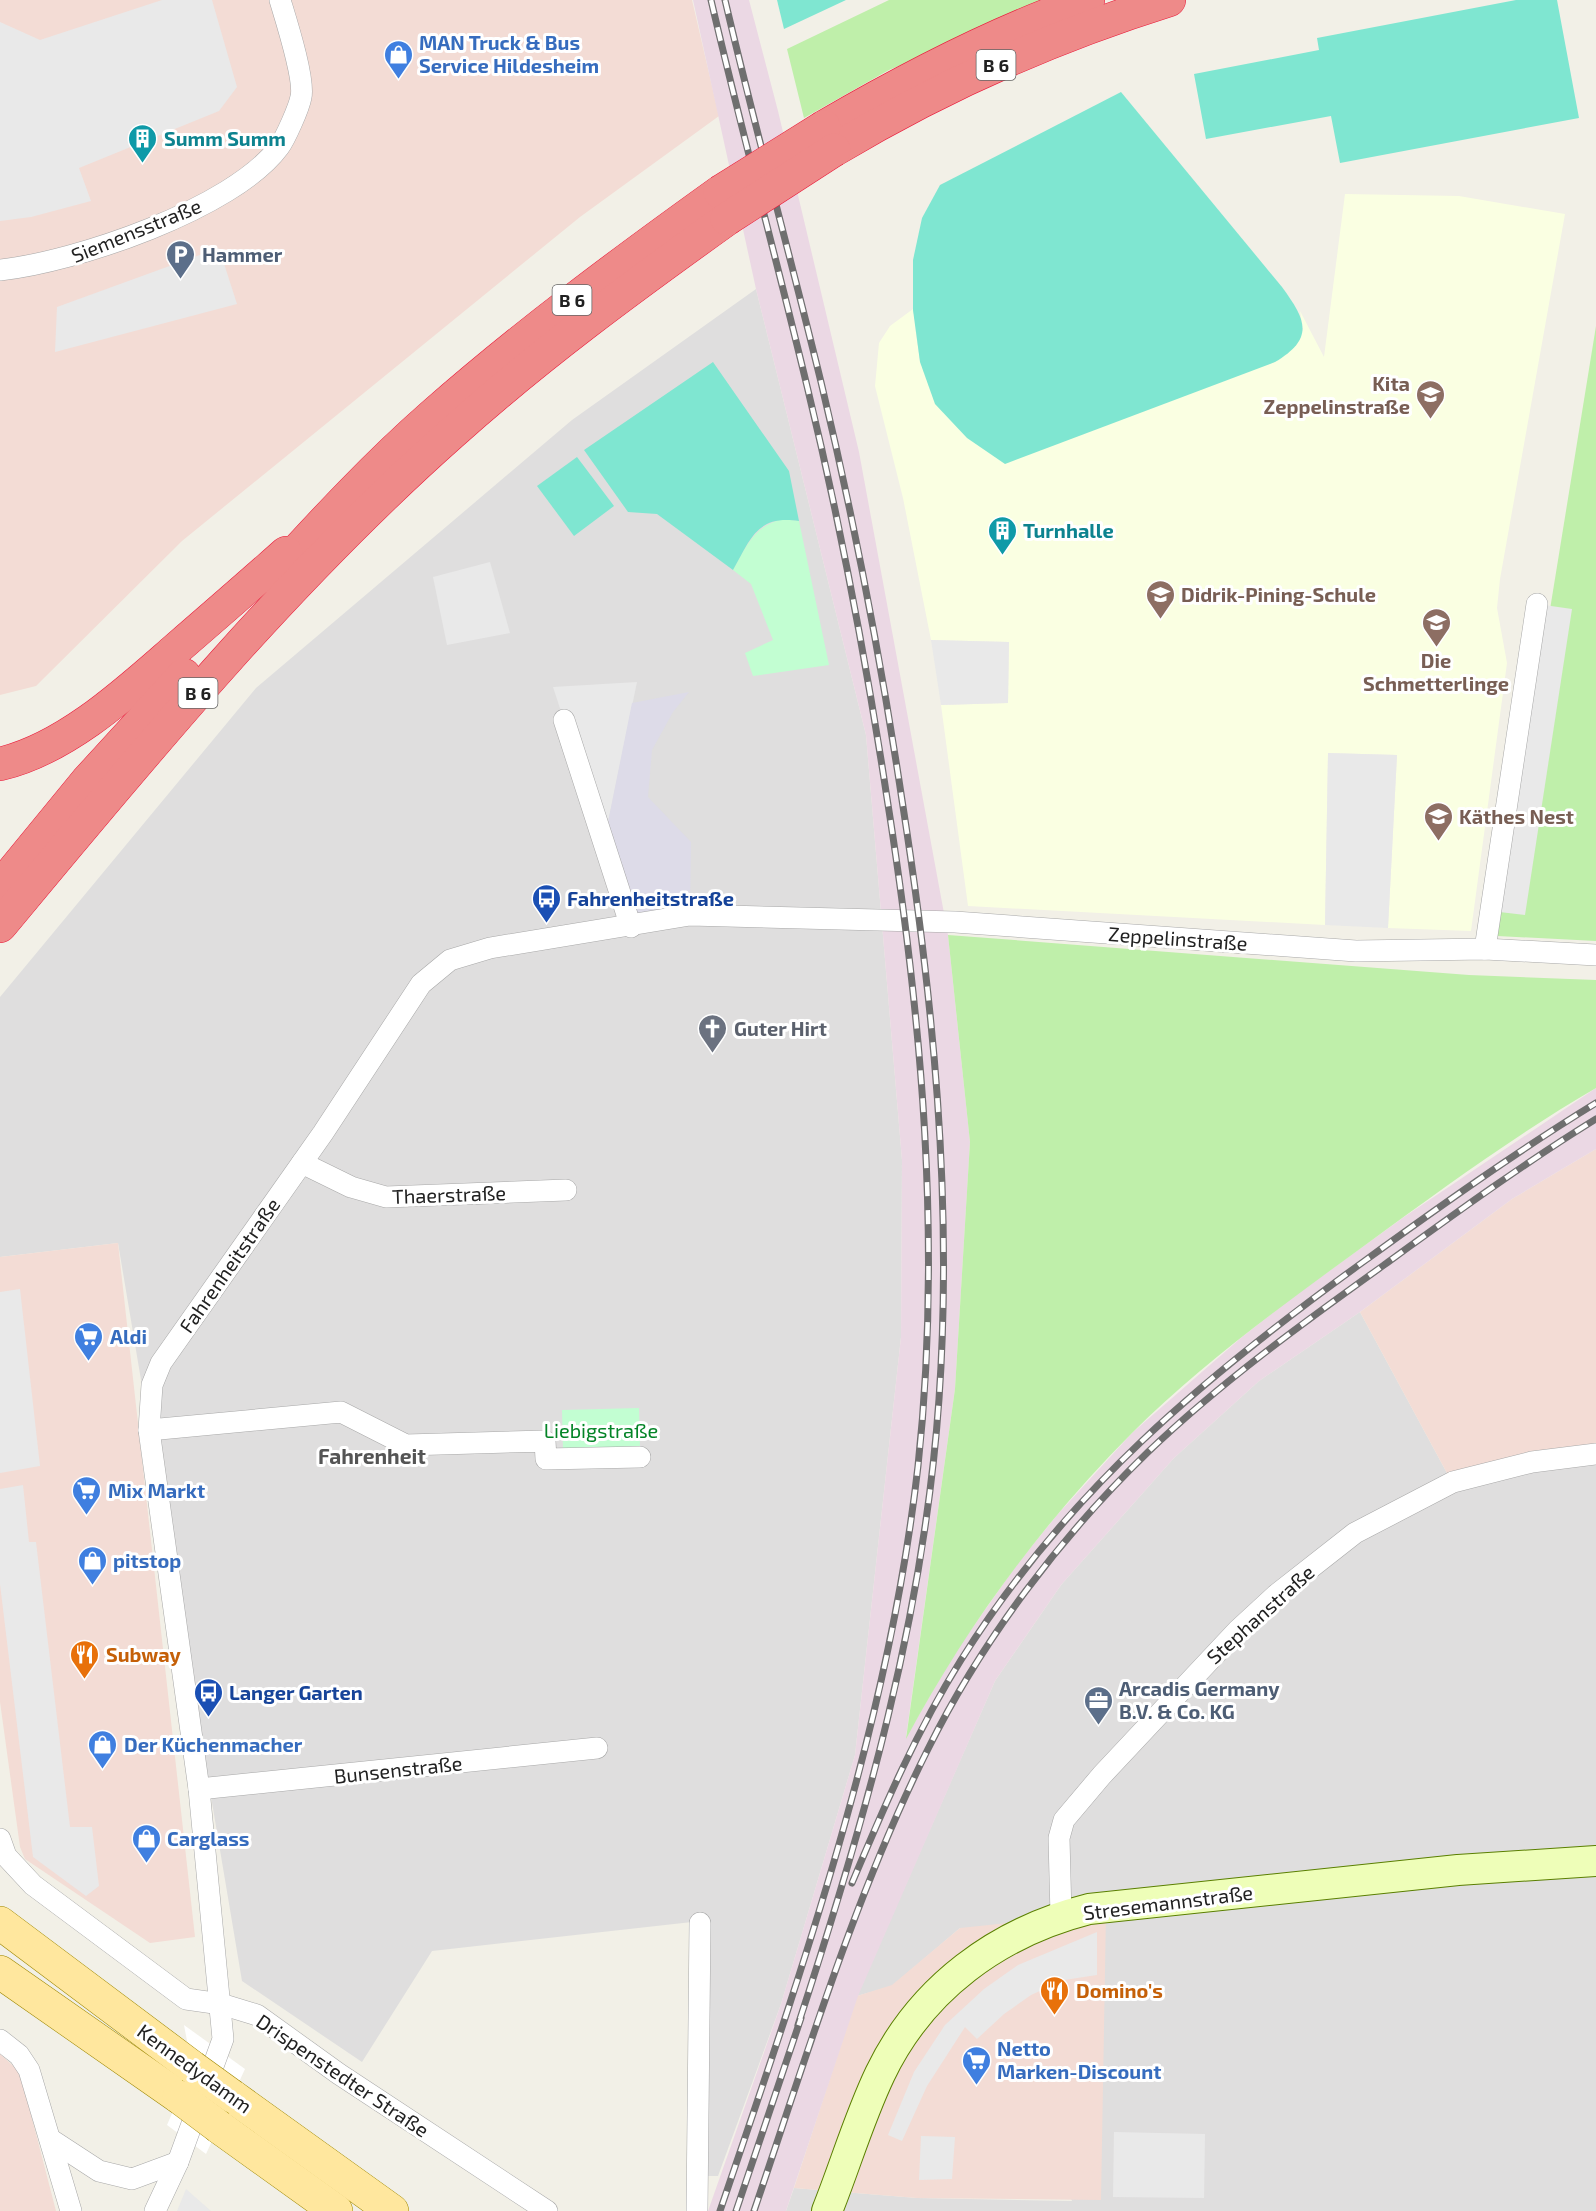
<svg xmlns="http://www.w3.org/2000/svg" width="1596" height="2211" viewBox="0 0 1596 2211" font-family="'Exo 2',sans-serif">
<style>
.residential{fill:#dfdede}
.commercial{fill:#f3dcd5}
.industrial{fill:#ebd8e4}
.education{fill:#faffe2}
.grass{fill:#bfefaa}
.park{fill:#c2fed2}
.pitch{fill:#7fe6d1}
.parking{fill:#e9e9e9}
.plaza{fill:#dddbe8}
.pier{fill:#fff}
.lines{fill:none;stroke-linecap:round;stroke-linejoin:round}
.street-casing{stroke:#a8a8a8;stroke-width:22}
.secondary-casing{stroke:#5a7f00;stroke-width:32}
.primary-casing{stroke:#9d8700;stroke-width:34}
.highway-casing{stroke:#e91b3b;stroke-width:34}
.street{stroke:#fff;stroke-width:21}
.secondary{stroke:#eefeb8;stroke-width:30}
.primary{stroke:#ffe79e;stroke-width:33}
.highway{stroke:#ee8a89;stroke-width:33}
.rail-casing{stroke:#6f6f6f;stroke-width:7}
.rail{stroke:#fff;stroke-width:4.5;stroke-dasharray:14;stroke-linecap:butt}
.primary-bridge-casing{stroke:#9d8700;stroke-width:34;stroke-linecap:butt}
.highway-bridge-casing{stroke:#e91b3b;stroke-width:34;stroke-linecap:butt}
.primary-bridge{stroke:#ffe79e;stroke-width:33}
.highway-bridge{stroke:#ee8a89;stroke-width:33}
.labels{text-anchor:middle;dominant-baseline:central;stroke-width:6;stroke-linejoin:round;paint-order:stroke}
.shield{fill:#fff;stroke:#646464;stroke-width:1.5}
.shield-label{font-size:18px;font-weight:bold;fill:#212121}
.shop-label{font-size:20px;font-weight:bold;fill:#366cbe;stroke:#fff;text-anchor:start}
.culture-label{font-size:20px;font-weight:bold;fill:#0d838f;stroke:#fff;text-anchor:start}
.street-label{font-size:20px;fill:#212121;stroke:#fff}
.service-label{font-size:20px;font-weight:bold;fill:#4e5e75;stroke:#fff;text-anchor:start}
.education-label{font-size:20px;font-weight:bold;fill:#785e54;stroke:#fff;text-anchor:start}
.transit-label{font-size:20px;font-weight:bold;fill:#164399;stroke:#fff;text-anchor:start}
.worship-label{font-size:20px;font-weight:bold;fill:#5b616d;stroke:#fff;text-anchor:start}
.park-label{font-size:20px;fill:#048427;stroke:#fff}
.food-label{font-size:20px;font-weight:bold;fill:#c56008;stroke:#fff;text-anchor:start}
.neighbourhood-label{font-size:21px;font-weight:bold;fill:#545454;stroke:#fff}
</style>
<rect width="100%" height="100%" fill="#f2f0e7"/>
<g class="residential">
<polygon points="756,289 866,735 902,1160 901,1337 855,1755 781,2004 718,2176 707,2176 710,1920 432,1951 362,2062 242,1981 118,1243 0,1257 0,997 256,688 572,420"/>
<polygon points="1360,1312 1448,1475 1532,1451 1596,1445 1596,2211 786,2211 794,2188 917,2198 1072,2201 960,1928 892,1986 857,1996 995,1681 1061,1585 1174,1458 1259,1381"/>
</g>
<g class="commercial">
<polygon points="0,0 692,0 719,116 580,217 182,541 36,686 0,695"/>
<polygon points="1596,1149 1596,1445 1532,1451 1448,1475 1360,1312 1512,1199"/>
<polygon points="118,1243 195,1937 150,1943 25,1859 20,1847 0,1702 0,1257"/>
<polygon points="1106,1913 1101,2200 917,2198 794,2188 857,1996 892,1985 960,1928"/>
<polygon points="0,2054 20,2072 56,2211 0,2211"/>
</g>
<polygon class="industrial" points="693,0 749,0 778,111 859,452 948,935 970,1142 955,1389 906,1737 956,1651 1018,1563 1058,1514 1132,1433 1242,1337 1289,1300 1404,1217 1596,1088 1596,1149 1512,1199 1360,1312 1259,1381 1174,1458 1061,1585 995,1681 858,1996 786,2211 708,2211 781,2004 855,1755 901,1337 902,1160 866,735 756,289"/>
<polygon class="education" points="1345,194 1459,196 1565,214 1500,579 1497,608 1507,663 1471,931 1388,928 1397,755 1328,753 1325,925 968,906 941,705 1008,703 1009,642 931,640 903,498 875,386 879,343 890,326 913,309 920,362 1243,373 1275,362 1303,330 1300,311 1324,357"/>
<g class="grass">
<polygon points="889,0 1057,0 889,70 804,118 787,49"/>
<polygon points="1596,326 1596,941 1497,936"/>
<path d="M948 935 1469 975 1596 980V1088C1517 1134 1442 1189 1368 1243 1287 1302 1203 1362 1132 1433 1042 1523 966 1627 906 1739L955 1389 970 1142Z"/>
</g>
<g class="park">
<path d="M783 519 799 521 829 665 753 676 745 653 773 640 751 584 733 570C747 545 754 526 783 519Z"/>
<polygon points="639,1408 640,1449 563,1451 562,1410"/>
</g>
<g class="pitch">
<polygon points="777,0 846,0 784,29"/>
<polygon points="1516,0 1557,0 1579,118 1340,163 1331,116 1206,139 1194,74 1319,50 1317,38"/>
<path d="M1121 92 1282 287C1306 320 1315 338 1275 362L1005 464 967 438 935 404 920 362 913 310V260L922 218 940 185Z"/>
<path d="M713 362 789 471 799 521C757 515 751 538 733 570L657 514 628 512 584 450Z"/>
<polygon points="577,457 614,506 574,536 537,486"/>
</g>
<g class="parking">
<polygon points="162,0 212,0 237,87 219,111 79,168 91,201 31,217 0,221 0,22 40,40"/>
<polygon points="219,248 237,304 55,352 57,307"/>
<polygon points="490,562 510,633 447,645 433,577"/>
<polygon points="1537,604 1572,609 1525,915 1491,911"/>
<polygon points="931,640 1009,642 1008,703 941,705"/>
<polygon points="637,682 604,842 553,687"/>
<polygon points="1328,753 1397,755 1388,928 1325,925"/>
<polygon points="20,1289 40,1466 0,1473 0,1292"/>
<polygon points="23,1485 29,1542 36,1542 70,1827 92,1827 99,1886 86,1896 33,1857 0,1584 0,1489"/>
<polygon points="1097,1932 1097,1975 1064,1980 1031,1995 1004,2014 977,2039 965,2027 927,2086 902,2141 888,2135 914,2072 945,2025 984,1989 1018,1965"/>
<polygon points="1114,2132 1205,2134 1204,2198 1113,2197"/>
<polygon points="921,2136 955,2137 952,2179 919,2180"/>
<polygon points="186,2189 211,2211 177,2211"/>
</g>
<polygon class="plaza" points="689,692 673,712 652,750 648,797 691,842 690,915 631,927 604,842 632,703"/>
<polygon class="pier" points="184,2025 245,2069 206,2154 167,2125 192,2067"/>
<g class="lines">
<defs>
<g id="street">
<path d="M0 270C75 262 233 209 279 147 285 139 299 108 301 97 305 79 286 20 280 0"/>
<polyline points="564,720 631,927"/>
<polyline points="1485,949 1537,604"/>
<polyline points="302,1163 351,1187 386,1197 566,1190"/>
<polyline points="149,1430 341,1412 406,1445 545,1441 546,1459 640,1457"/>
<polyline points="199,1789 597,1748"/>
<polyline points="0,1839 6,1856 33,1885 186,1999 221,2004 257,2015 339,2074 547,2211"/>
<polyline points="1061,1916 1059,1838 1064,1820 1102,1775 1238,1630 1276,1595 1355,1533 1453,1482 1532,1462 1596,1454"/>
<polyline points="0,2040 19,2055 29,2070 71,2211"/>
<polyline points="50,2139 99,2171 132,2179 178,2162"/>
<polyline points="155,2211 178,2162 223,2039 199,1789 149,1430 152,1385 161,1363 323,1133 421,984 450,960 490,948 690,915 955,922 1356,951 1485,949 1596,955"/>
<polyline points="697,2211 700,1923"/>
</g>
<path id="secondary" d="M827 2211C845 2166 859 2118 880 2074 921 1988 998 1932 1089 1909L1458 1870 1596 1861"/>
<g id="primary">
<polyline points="0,1923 192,2067"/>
<polyline points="0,1972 179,2097"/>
<polyline points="232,2096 392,2211"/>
<polyline points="219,2127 336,2211"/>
</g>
<g id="highway">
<path d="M824 127C908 78 996 32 1088 0"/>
<path d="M834 150C939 87 1051 37 1169 0"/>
<path d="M273 577C324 521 376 465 433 415 524 335 621 263 720 192"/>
<path d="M0 764C65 749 126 693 175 650 212 618 249 586 286 553"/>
<polyline points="0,887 87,781 184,675"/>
<path d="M0 926C143 754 285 581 452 433 539 355 632 287 727 219"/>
</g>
</defs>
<use href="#street" class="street-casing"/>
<use href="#secondary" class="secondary-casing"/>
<use href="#primary" class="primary-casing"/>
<use href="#highway" class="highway-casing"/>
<use href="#street" class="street"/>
<use href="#secondary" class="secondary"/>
<use href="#primary" class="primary"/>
<use href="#highway" class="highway"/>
<defs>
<g id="rail">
<path d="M711 0C741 129 776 257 807 386 840 522 866 660 887 798 922 1019 942 1243 918 1466 889 1723 803 1967 720 2211"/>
<path d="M725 0C755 128 790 255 821 382 854 520 881 660 902 800 933 998 953 1198 939 1399 924 1615 865 1821 798 2025"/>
<path d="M852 1883C884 1807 917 1730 961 1660 1067 1491 1204 1377 1363 1262 1439 1207 1516 1152 1596 1103"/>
<polyline points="736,2211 801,2018"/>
<path d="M754 2211C807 2055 854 1897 928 1749 982 1640 1061 1536 1148 1452 1221 1382 1303 1323 1384 1265 1453 1215 1523 1164 1596 1119"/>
</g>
</defs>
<use href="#rail" class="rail-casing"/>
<use href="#rail" class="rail"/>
<defs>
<g id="primary-bridge">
<polyline points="192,2067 232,2096"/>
<polyline points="179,2097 219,2127"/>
</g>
<g id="highway-bridge">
<polyline points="720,192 824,127"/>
<polyline points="727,219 834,150"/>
</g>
</defs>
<use href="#primary-bridge" class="primary-bridge-casing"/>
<use href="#highway-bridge" class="highway-bridge-casing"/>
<use href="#primary-bridge" class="primary-bridge"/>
<use href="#highway-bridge" class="highway-bridge"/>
</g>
<defs>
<symbol id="shop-pin" viewBox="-11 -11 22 30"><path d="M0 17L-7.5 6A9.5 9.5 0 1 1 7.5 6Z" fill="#3f7fe0" stroke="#fff"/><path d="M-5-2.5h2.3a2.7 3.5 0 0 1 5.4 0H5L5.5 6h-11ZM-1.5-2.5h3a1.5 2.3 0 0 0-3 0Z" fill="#fff"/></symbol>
<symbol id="building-pin" viewBox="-11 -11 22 30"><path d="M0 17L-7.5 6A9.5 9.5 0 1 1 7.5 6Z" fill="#0f9aa8" stroke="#fff"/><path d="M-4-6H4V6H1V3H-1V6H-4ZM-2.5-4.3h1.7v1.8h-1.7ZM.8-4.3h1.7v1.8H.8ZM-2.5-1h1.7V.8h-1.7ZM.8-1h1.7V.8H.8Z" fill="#fff"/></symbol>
<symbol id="parking-pin" viewBox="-11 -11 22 30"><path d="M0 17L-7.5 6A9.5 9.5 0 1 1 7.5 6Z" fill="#5c6f8a" stroke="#fff"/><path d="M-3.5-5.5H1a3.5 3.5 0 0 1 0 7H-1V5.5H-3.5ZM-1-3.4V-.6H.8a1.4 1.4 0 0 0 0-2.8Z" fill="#fff"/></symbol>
<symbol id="school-pin" viewBox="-11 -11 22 30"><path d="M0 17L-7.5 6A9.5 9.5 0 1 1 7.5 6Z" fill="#8d6e63" stroke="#fff"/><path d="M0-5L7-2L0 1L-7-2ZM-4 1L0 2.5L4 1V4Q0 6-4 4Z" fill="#fff"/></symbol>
<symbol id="bus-pin" viewBox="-11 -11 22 30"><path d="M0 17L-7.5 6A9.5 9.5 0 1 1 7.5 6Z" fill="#1a4fb4" stroke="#fff"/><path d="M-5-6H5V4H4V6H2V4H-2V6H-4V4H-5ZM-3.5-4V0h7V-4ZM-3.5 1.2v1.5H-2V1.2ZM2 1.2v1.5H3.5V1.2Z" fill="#fff"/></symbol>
<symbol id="church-pin" viewBox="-11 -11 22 30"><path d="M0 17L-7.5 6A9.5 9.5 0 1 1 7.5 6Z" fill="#6b7280" stroke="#fff"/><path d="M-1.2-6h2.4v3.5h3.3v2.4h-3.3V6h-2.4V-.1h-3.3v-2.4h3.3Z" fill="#fff"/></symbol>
<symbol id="supermarket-pin" viewBox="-11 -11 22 30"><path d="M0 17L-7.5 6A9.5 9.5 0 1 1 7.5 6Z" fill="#3f7fe0" stroke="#fff"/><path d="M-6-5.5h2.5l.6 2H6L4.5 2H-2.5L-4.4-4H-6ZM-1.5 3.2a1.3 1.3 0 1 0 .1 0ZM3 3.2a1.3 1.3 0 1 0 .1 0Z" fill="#fff"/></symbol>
<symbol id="restaurant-pin" viewBox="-11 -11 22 30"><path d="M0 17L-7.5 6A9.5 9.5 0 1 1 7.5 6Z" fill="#e8710a" stroke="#fff"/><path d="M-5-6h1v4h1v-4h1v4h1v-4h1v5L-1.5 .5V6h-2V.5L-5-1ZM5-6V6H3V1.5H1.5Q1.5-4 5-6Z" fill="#fff"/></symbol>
<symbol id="office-pin" viewBox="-11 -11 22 30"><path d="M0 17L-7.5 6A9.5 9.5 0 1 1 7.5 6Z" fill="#5c6f8a" stroke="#fff"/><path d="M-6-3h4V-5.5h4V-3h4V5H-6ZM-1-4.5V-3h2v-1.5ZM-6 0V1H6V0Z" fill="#fff"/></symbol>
</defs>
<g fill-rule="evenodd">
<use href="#shop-pin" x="382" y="38" width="33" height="45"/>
<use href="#building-pin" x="126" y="122" width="33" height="45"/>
<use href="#parking-pin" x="164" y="238" width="33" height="45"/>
<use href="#school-pin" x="1414" y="378" width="33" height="45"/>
<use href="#building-pin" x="986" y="514" width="33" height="45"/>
<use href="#school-pin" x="1144" y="578" width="33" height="45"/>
<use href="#school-pin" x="1420" y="606" width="33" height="45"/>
<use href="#school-pin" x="1422" y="800" width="33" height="45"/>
<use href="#bus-pin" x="530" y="882" width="33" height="45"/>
<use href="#church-pin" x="696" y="1012" width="33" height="45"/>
<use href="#supermarket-pin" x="72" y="1320" width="33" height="45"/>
<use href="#supermarket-pin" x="70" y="1474" width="33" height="45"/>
<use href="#shop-pin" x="76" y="1544" width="33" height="45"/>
<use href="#restaurant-pin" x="68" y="1638" width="33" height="45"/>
<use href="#bus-pin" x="192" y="1676" width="33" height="45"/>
<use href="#office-pin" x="1082" y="1684" width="33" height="45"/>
<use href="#shop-pin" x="86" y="1728" width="33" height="45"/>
<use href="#shop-pin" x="130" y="1822" width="33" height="45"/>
<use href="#restaurant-pin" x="1038" y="1974" width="33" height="45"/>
<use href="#supermarket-pin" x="960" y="2044" width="33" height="45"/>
</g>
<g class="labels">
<g class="shield">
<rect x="976.5" y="50" width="39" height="30" rx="4.5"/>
<rect x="552.5" y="285" width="39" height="30" rx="4.5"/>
<rect x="178.5" y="678" width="39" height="30" rx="4.5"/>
</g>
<g class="shield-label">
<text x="996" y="65">B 6</text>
<text x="572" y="300">B 6</text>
<text x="198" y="693">B 6</text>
</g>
<g class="shop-label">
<text x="419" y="42">MAN Truck &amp; Bus<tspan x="419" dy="23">Service Hildesheim</tspan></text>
<text x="110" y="1336">Aldi</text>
<text x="108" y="1490">Mix Markt</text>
<text x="113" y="1560">pitstop</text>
<text x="124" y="1744">Der Küchenmacher</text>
<text x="167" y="1838">Carglass</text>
<text x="997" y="2048">Netto<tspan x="997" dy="23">Marken-Discount</tspan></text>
</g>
<g class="culture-label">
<text x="164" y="138">Summ Summ</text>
<text x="1023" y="530">Turnhalle</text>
</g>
<g class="street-label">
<text transform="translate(136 230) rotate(-22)">Siemensstraße</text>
<text transform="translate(1178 938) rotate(4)">Zeppelinstraße</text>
<text transform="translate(449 1194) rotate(-2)">Thaerstraße</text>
<text transform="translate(229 1265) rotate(-55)">Fahrenheitstraße</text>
<text transform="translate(1260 1614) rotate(-42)">Stephanstraße</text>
<text transform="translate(398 1769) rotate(-6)">Bunsenstraße</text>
<text transform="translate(1168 1902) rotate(-7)">Stresemannstraße</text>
<text transform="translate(195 2068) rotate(36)">Kennedydamm</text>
<text transform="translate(343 2075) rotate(34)">Drispenstedter Straße</text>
</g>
<g class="service-label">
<text x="202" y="254">Hammer</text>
<text x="1119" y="1688">Arcadis Germany<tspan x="1119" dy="23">B.V. &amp; Co. KG</tspan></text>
</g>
<g class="education-label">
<text x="1410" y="383" text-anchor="end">Kita<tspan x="1410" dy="23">Zeppelinstraße</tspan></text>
<text x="1181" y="594">Didrik-Pining-Schule</text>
<text x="1436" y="660" text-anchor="middle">Die<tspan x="1436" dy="23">Schmetterlinge</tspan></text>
<text x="1459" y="816">Käthes Nest</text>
</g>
<g class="transit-label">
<text x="567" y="898">Fahrenheitstraße</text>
<text x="229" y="1692">Langer Garten</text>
</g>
<g class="worship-label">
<text x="734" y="1028">Guter Hirt</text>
</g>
<g class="park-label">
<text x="601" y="1430">Liebigstraße</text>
</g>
<g class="food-label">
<text x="106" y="1654">Subway</text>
<text x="1076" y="1990">Domino's</text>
</g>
<g class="neighbourhood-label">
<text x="372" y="1455">Fahrenheit</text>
</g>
</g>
</svg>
